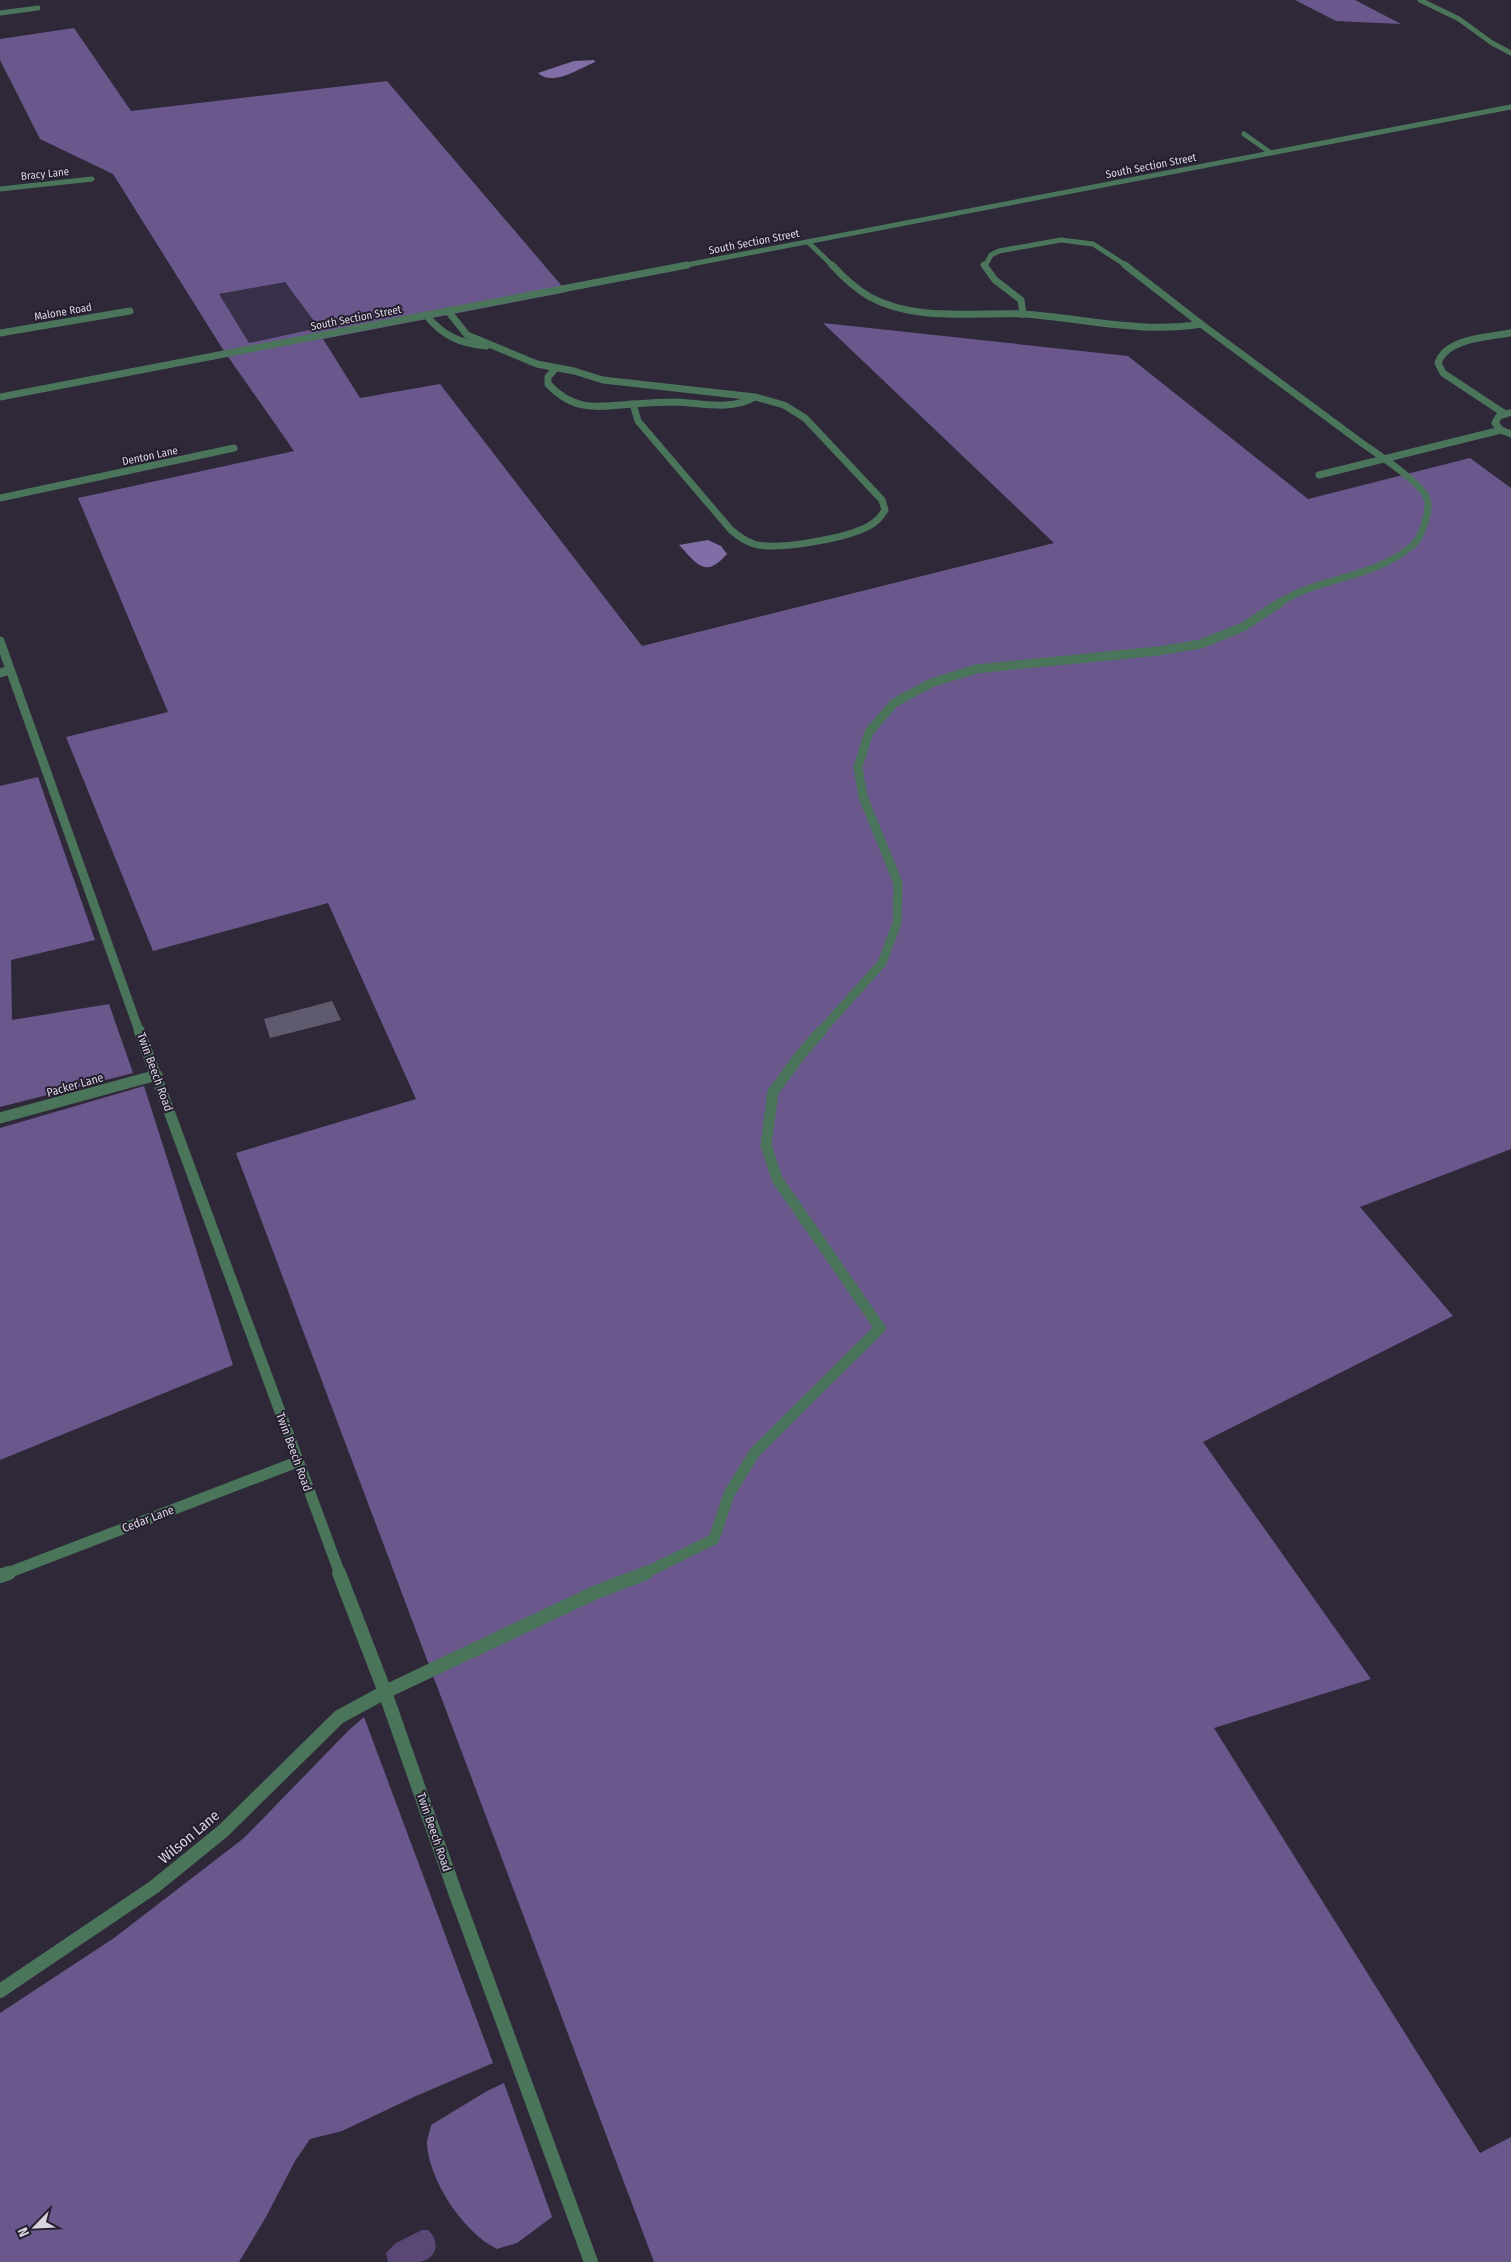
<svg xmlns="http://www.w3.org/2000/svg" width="1511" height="2262" viewBox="0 0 1511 2262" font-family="'Fira Sans Condensed',sans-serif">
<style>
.built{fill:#383048}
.green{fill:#594876}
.forest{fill:#6a578c;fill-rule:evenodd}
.water{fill:#826ea6}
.building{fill:#605a6e}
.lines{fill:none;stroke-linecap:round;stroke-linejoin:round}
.minor-far4{stroke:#4a755a;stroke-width:5}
.minor-far3{stroke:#4a755a;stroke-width:7}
.minor-far2{stroke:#4a755a;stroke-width:9}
.minor-far1{stroke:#4a755a;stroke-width:11}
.minor{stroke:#4a755a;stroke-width:14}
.tertiary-far1{stroke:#4a755a;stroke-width:5}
.tertiary{stroke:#4a755a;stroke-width:7}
.labels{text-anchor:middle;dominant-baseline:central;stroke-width:4;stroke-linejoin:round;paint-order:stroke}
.far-street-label{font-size:11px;fill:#d8d4e0;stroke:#241e2f}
.street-label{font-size:12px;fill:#d8d4e0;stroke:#241e2f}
.near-street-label{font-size:15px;fill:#d8d4e0;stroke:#241e2f}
</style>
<rect width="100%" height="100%" fill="#2e2839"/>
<polygon class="built" points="285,282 319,329 249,343 219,294"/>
<path class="green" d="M422 2230H428C440 2241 438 2258 420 2262 411 2262 398 2262 388 2262L386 2253 396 2243Z"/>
<g class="forest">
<polygon points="1295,0 1355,0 1401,24 1336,21"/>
<path d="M74 28 131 111 387 81 567 292 323 339 360 398 440 384 642 646 1054 543 823 323 1128 356 1308 499 1470 458 1511 488V1149L1360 1207 1453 1316 1203 1442 1371 1679 1214 1728 1480 2153 1511 2137V2262H654L236 1153 416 1099 328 903 153 951 66 737 168 712 78 498 294 451 222 348 113 174 40 139 0 60V39ZM285 282 319 328 249 343 219 294Z"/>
<polygon points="38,777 95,940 11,960 12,1020 109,1004 133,1073 0,1107 0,786"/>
<polygon points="144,1086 233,1365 0,1460 0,1128"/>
<polygon points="364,1717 493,2063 416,2096 342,2131 310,2139 295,2161 266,2217 239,2262 0,2262 0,2013 114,1938 244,1838 349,1730"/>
<path d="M504 2083 552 2217 517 2243 497 2249C464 2233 429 2181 427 2144 427 2138 430 2131 431 2125L487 2091Z"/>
</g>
<g class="water">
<path d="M594 60 595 62C580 68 553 87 538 73L574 61Z"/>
<path d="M708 540 721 546 727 554C705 579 697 564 679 545Z"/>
</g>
<polygon class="building" points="332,1001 341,1020 270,1038 264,1019"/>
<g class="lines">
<g class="minor-far4">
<polyline points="1420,0 1459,19 1492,43 1511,53"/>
<polyline points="0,13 38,8"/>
<polyline points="1244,134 1271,153"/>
<polyline points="0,189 92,179"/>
<polyline points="808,242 833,266"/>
<polyline points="985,266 991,255 999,251 1061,240 1093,244 1127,266"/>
</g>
<g class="minor-far3">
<path d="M832 265C843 277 856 289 870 297 916 322 973 312 1023 314"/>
<polyline points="984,265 995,280 1021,300 1023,314"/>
<polyline points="448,311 467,335 537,364 574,371 603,380 755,397"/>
<path d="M1023 314C1083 318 1141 334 1201 324L1125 265"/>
<path d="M426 315C443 336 459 343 486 346"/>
<path d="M1201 324C1254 363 1307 402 1359 441 1377 454 1415 478 1426 496 1432 508 1422 537 1413 545 1372 580 1321 576 1279 603"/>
<polyline points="0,333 130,311"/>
<path d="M556 368 548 377V384C574 412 598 407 633 404"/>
<path d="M755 397 784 405 805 418 882 500 885 510C881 517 876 522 869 526 847 538 778 551 754 544 745 541 738 536 731 530L638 421 633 404C647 403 661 402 676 402 702 403 731 411 755 397Z"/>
<polyline points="1509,413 1499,416 1495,423 1501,430 1511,434"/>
<path d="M1505 414 1443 373 1438 363C1446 338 1489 337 1511 333"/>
<polyline points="1319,475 1501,430"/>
<polyline points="0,498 234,448"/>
</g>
<g class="minor-far2">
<polyline points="0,641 139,1031"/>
<polyline points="0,673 10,670"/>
<polyline points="821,1031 882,963 897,923 898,883 863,797 858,767 869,732 894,703 931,683 976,669 1158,651 1201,644 1243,627 1281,602"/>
</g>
<g class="minor-far1">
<polyline points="139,1030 340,1574"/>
<polyline points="0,1118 157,1075"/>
<polyline points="5,1574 297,1462"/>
<polyline points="643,1574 714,1539 729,1494 755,1452 880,1328 777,1179 766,1145 773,1092 801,1054 822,1030"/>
</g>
<g class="minor">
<polyline points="339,1573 385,1692 455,1892 591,2262"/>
<polyline points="0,1576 9,1573"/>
<polyline points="0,1991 154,1887 223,1831 339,1717 385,1692 594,1593 646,1573"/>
</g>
<polyline class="tertiary-far1" points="681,266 1511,107"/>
<polyline class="tertiary" points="0,397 687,265"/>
</g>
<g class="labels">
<g class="far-street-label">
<text transform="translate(1151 166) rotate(-11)">South Section Street</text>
<text transform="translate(45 174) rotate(-6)">Bracy Lane</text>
<text transform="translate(754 242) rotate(-11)">South Section Street</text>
<text transform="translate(63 312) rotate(-10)">Malone Road</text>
<text transform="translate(356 318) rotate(-11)">South Section Street</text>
<text transform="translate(150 456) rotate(-12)">Denton Lane</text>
</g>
<g class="street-label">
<text transform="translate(155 1072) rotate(70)">Twin Beech Road</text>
<text transform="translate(75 1085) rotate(-16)">Packer Lane</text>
<text transform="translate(294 1452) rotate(70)">Twin Beech Road</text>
<text transform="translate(148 1519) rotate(-21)">Cedar Lane</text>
<text transform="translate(434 1832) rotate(71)">Twin Beech Road</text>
</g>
<g class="near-street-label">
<text transform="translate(189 1837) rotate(-40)">Wilson Lane</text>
</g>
</g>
<g transform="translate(35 2227) rotate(246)" stroke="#241e2f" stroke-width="4" paint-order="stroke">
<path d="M0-4L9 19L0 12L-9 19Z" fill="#d8d4e0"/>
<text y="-8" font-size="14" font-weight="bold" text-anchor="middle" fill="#d8d4e0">N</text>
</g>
</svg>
